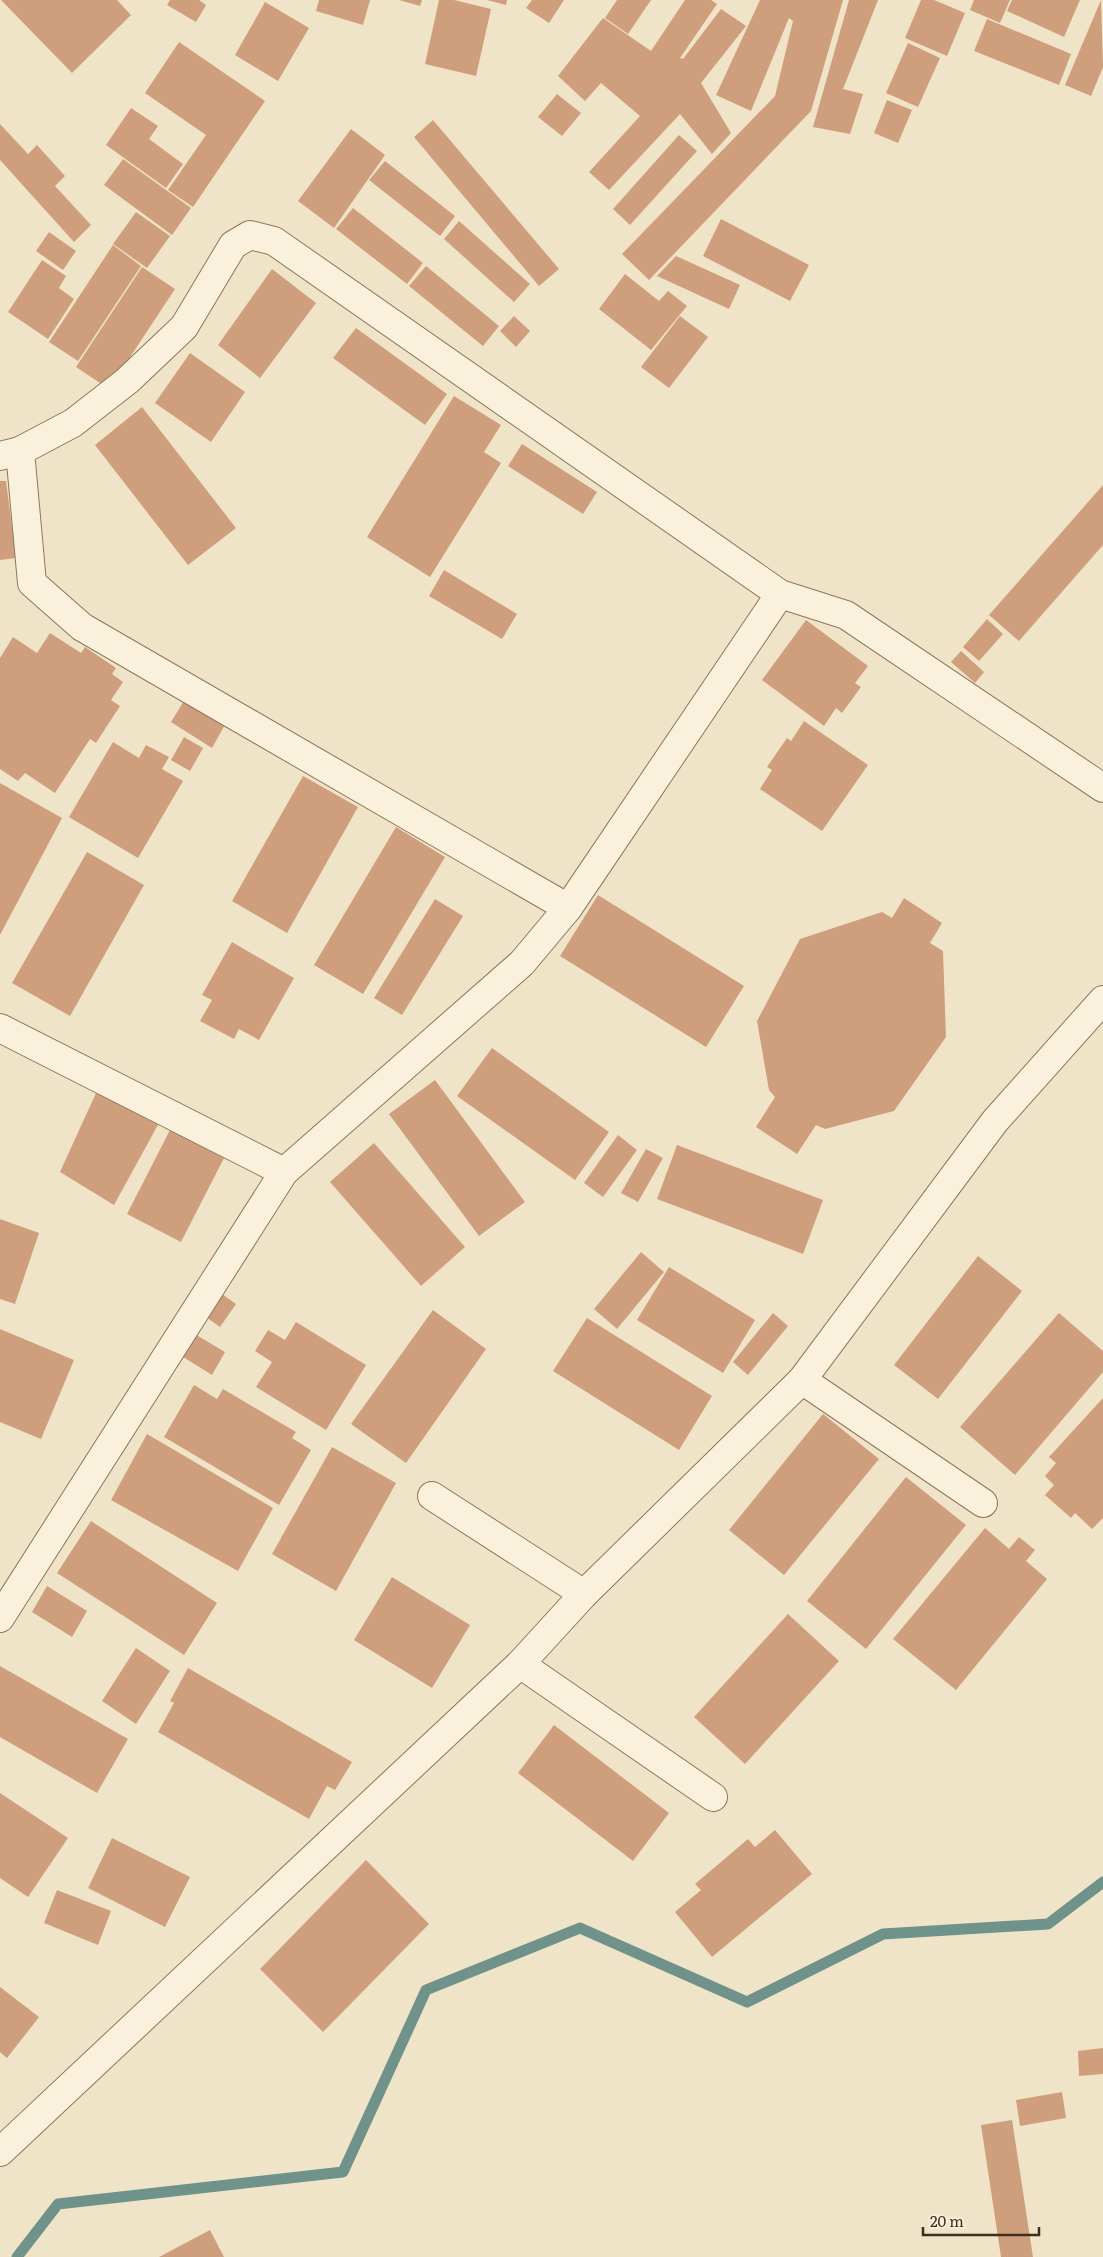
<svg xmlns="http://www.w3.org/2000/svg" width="1103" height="2257" viewBox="0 0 1103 2257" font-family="Literata,serif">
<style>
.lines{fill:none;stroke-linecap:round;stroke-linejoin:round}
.stream{stroke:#6f938a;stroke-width:11}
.building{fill:#cf9f7d}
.minor-casing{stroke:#8d765c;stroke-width:30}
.minor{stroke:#faf1dc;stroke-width:28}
</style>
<rect width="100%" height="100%" fill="#f0e4c8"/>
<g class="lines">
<polyline class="stream" points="17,2257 58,2204 343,2172 426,1990 580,1928 747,2002 883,1934 1048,1924 1103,1882"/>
</g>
<g class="building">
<polygon points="1,0 117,0 131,15 72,73"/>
<polygon points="170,0 199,0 206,5 196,22 167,5"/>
<polygon points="319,0 370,0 363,25 316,11"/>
<polygon points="399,0 422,0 420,6"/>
<polygon points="439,0 454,0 491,9 476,76 425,64"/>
<polygon points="487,0 507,0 506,5"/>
<polygon points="532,0 564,0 549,23 526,8"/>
<polygon points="617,0 651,0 628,34 605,18"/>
<polygon points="685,0 711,0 717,4 680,58 683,59 721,9 746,26 701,83 731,133 712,154 680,114 609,190 589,172 640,116 601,83 585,101 558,76 603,18 651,51"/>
<polygon points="760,0 843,0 811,111 649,280 622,254 775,96 793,21 789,18 751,111 716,95"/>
<polygon points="849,0 878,0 843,89 863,94 850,134 813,127"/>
<polygon points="921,0 934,0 965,13 947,56 905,38"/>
<polygon points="974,0 1010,0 1000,23 970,10"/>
<polygon points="1012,0 1080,0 1064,37 1007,11"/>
<polygon points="1101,0 1103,67 1091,96 1065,85"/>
<polygon points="265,2 309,28 278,81 235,55"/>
<polygon points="987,19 1071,54 1059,85 974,51"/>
<polygon points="179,42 265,101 193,207 168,190 206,135 145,93"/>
<polygon points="908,43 940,58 918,107 886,93"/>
<polygon points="557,94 581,113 562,136 538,117"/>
<polygon points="887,100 912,110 898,143 874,133"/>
<polygon points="131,108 158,126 149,139 183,164 166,188 106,145"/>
<polygon points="433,120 559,269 539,286 414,137"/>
<polygon points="0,124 28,154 37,145 65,176 55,186 91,225 74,242 0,160"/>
<polygon points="351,129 385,155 334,228 298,201"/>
<polygon points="679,135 697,151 630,225 613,209"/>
<polygon points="123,159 191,208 172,235 104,185"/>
<polygon points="385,161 455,216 440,236 369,180"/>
<polygon points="353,208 423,263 407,284 336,229"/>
<polygon points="136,212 170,236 147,268 113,244"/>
<polygon points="721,219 809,265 790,301 703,256"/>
<polygon points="459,221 530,284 514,302 444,239"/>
<polygon points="49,232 76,251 63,270 36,251"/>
<polygon points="113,245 141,266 78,361 49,342"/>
<polygon points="676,256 740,285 729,309 657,276"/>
<polygon points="42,260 66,276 59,288 74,299 48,339 8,312"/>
<polygon points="426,266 499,326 483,346 409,286"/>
<polygon points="142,267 175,289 109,389 76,367"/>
<polygon points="272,269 316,303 260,378 218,345"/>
<polygon points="625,274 659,301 668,291 687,306 651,350 599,309"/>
<polygon points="514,316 530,331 516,347 500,331"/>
<polygon points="680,316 708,337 669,388 641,367"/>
<polygon points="356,328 447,394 425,425 333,358"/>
<polygon points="190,353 245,392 211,442 155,403"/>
<polygon points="454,396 501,425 484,452 501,463 430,577 367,537"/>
<polygon points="142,407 236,528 188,565 95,445"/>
<polygon points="522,444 597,492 583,514 508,466"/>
<polygon points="0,481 6,481 16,558 0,560"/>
<polygon points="1103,485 1103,545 1019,641 989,615"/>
<polygon points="444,570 517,614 502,639 429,596"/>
<polygon points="987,619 1003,634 979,661 963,647"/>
<polygon points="806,620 868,666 855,683 861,687 842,713 836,708 824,726 762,680"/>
<polygon points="50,633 81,653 85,647 116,668 112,674 123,682 111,700 120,706 96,743 90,739 55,793 25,773 18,781 0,769 0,658 13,637 37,653"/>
<polygon points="961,651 984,672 975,683 951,662"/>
<polygon points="187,696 227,721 212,748 171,722"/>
<polygon points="804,721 868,765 822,831 760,789 772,770 767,767 787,738 791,741"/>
<polygon points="184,737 203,748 190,771 171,760"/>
<polygon points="113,742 139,758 146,745 169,757 162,769 183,781 138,858 69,817"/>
<polygon points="303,776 358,807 287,933 232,901"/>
<polygon points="0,783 62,818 0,935"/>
<polygon points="396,827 445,857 363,994 314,965"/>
<polygon points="87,852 144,885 70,1016 12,983"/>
<polygon points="598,895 744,986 706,1047 560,956"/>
<polygon points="904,898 942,923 930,943 943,951 946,1037 894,1111 825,1129 816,1125 797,1154 756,1127 775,1097 769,1090 757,1021 800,939 882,912 892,918"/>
<polygon points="435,899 463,916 402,1015 374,998"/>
<polygon points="232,942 294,978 259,1040 239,1029 234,1039 200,1021 212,1000 202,995"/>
<polygon points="492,1048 609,1132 575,1180 457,1096"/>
<polygon points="435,1080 525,1202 479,1236 389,1114"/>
<polygon points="96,1093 159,1123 114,1205 60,1172"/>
<polygon points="170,1130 224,1158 181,1242 127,1214"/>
<polygon points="618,1135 637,1150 603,1197 584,1183"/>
<polygon points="374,1143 465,1247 421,1286 330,1182"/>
<polygon points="677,1145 823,1200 803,1254 657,1199"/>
<polygon points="646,1149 663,1158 638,1202 621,1193"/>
<polygon points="0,1219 39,1233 15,1304 0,1299"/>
<polygon points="641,1252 664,1272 617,1329 594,1309"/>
<polygon points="978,1256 1022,1291 938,1399 894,1365"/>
<polygon points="669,1267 755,1320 723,1373 637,1320"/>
<polygon points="219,1292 236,1304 220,1327 202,1314"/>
<polygon points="433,1310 486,1349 406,1463 351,1424"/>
<polygon points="773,1313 788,1326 748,1375 733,1362"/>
<polygon points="1059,1313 1103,1351 1103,1372 1015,1475 960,1427"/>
<polygon points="587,1318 712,1396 679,1450 553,1371"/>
<polygon points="296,1322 366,1365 326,1430 256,1387 272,1362 255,1351 268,1330 285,1340"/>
<polygon points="0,1329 74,1360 41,1439 0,1422"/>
<polygon points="193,1333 225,1352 212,1375 180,1355"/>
<polygon points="194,1385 217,1399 223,1389 296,1432 292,1438 311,1450 279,1505 164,1437"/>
<polygon points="1103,1398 1103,1518 1092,1529 1075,1513 1071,1518 1045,1495 1054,1485 1045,1476 1056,1463 1049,1457"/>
<polygon points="823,1414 879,1459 784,1575 729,1530"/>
<polygon points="147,1434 273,1508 238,1571 111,1500"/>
<polygon points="332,1447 396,1483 336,1591 272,1554"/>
<polygon points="906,1477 966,1525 866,1649 807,1601"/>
<polygon points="91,1521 217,1603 184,1655 57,1573"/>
<polygon points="985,1528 1009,1549 1019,1537 1035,1550 1026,1561 1047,1579 956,1690 893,1639"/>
<polygon points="392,1577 470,1625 432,1688 354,1640"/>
<polygon points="47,1586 87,1611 72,1637 32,1612"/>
<polygon points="788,1614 839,1661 745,1764 694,1717"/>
<polygon points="136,1648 170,1671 136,1724 102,1701"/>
<polygon points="0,1666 128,1739 97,1793 0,1737"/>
<polygon points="188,1668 352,1762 335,1790 327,1786 309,1819 158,1732 174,1703 170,1701"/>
<polygon points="554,1725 669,1813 633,1861 518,1773"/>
<polygon points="0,1793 68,1838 28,1897 0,1878"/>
<polygon points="775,1830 812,1874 712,1957 675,1912 701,1890 695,1884 748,1839 755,1847"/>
<polygon points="112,1838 190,1877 165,1927 88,1888"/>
<polygon points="366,1860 429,1924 323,2032 260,1969"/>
<polygon points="57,1890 111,1911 98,1945 44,1923"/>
<polygon points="0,1987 39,2017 7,2058 0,2052"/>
<polygon points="1103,2048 1103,2074 1079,2076 1078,2051"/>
<polygon points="1062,2092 1066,2118 1020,2126 1016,2100"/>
<polygon points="1012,2120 1033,2257 1001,2257 981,2125"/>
<polygon points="210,2230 224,2257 159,2257"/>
</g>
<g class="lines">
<defs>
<g id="minor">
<polyline points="20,451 32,583 82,627 568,908"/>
<polyline points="0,456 20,451 73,423 127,381 184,327 233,245 250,235 274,241 780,594 846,615 1103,788"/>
<polyline points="0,1028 284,1172"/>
<polyline points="802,1380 983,1503"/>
<polyline points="432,1496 584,1594"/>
<polyline points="0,1618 284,1172 522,963 568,908 780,594"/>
<polyline points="520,1664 713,1797"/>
<polyline points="0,2152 520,1664 584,1594 802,1380 995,1121 1103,1000"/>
</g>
</defs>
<use href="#minor" class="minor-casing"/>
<use href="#minor" class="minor"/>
</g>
<path d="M923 2227v8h116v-8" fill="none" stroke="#3d2e20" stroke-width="2.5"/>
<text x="930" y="2227" font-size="15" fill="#3d2e20" stroke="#f7eed8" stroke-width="4" paint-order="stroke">20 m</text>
</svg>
